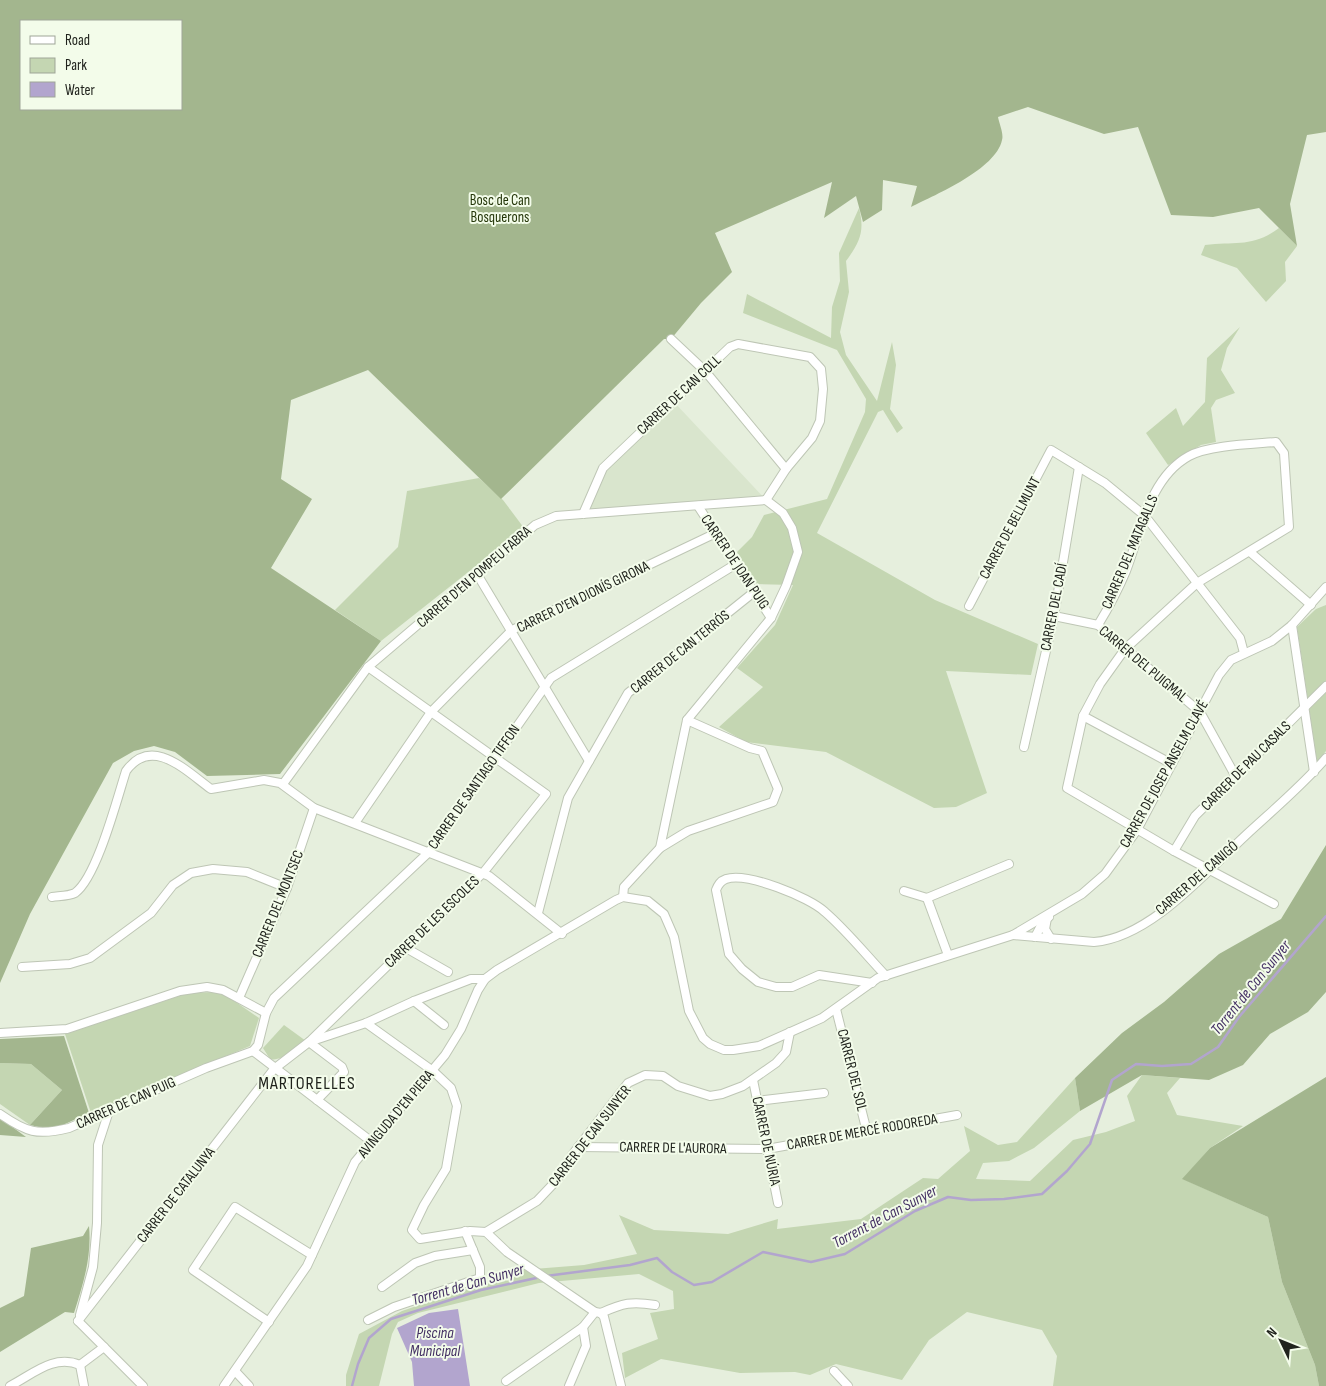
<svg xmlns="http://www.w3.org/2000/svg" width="1326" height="1386" viewBox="0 0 1326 1386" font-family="'Sofia Sans Condensed',sans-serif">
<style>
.built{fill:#d9e5cd}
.green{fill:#c4d6b2}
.forest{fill:#a3b68e;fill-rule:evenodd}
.water{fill:#b2a5ce}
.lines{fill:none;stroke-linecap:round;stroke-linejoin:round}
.stream{stroke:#b2a5ce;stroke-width:2.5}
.minor-casing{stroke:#bec6b5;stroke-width:10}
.minor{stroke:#fff;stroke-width:8}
.labels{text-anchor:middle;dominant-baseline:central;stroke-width:4;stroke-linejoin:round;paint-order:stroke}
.park-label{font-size:15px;fill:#25370a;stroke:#f3fcea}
.street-label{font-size:15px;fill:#20231d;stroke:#f3fcea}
.water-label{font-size:16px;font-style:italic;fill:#443064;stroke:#f3fcea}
.quarter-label{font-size:18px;letter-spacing:1px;fill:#20231d;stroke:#f3fcea}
</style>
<rect width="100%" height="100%" fill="#e6efdd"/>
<polygon class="built" points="673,401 766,500 583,514 603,468"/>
<g class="green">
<path d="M859 208C865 231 860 242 846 261L849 292 840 332 846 355 877 401 892 342 896 365 890 409 903 428 897 433 883 410 878 412 817 533 935 600 1038 644 1031 675 946 671 987 793 956 807 934 808 826 752 746 742 719 727 763 687 737 668 775 625 793 585 756 584 737 552 752 537 764 515 827 499 865 412 866 399 837 350 743 313 747 294 831 338 832 307 840 281 839 253Z"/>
<path d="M1279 228 1297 246 1285 262 1286 281 1266 302 1237 268 1201 255 1205 245C1236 241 1252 248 1279 228Z"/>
<polygon points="1240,327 1227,348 1221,370 1235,393 1216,400 1211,408 1216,442 1201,445 1168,465 1146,433 1176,408 1183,426 1205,402 1207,358"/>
<polygon points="479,478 503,500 524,528 381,641 335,610 398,547 407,491"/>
<polygon points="1326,605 1326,751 1317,762 1297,627 1316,609"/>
<polygon points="215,992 230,998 259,1018 250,1046 91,1113 65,1034 188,993"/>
<path d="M284 1025 306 1041C297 1047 282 1062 270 1059L263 1048Z"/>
<polygon points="0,1063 31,1064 62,1090 30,1125 0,1104"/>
<polygon points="1142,1075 1180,1078 1167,1093 1177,1115 1243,1126 1210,1148 1183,1179 1268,1217 1282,1282 1315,1365 1319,1386 1053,1386 1057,1356 1042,1330 967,1312 929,1340 902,1380 836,1364 810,1375 795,1372 740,1373 661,1359 625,1378 622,1353 658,1339 650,1313 674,1309 673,1291 639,1274 539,1283 418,1313 398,1322 392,1334 379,1386 346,1386 346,1375 359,1334 402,1311 521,1270 584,1265 637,1254 619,1215 654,1230 728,1234 778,1219 777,1229 861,1219 923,1178 938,1179 970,1151 964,1126 998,1145 1017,1142 1075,1078 1080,1111 1034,1148 1009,1161 983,1163 976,1179 1030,1181 1073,1140 1106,1132 1135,1121 1127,1096"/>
</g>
<g class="forest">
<path d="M0 0H1326V132L1307 135 1290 204 1297 246 1259 208 1213 217 1171 215 1138 127 1104 134 1028 107 998 117C999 123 1004 134 1002 140 996 169 937 194 911 207L917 186 883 180 882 210 863 222 856 196 824 218 832 182 715 233 732 272 701 303 671 339H664L501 499 368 370 291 400 281 479 312 499 271 568 381 641 280 774 207 776 175 752 154 746 134 751 113 763 30 914 0 983ZM21 21H181V109H21Z"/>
<polygon points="1326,845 1326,992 1308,1012 1270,1034 1243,1065 1209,1080 1142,1075 1080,1111 1075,1078 1122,1033 1164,1002 1219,954 1281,919"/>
<polygon points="64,1036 89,1113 52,1130 30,1125 62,1090 31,1064 0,1063 0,1039"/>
<polygon points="1326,1077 1326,1386 1319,1386 1315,1365 1282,1282 1268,1217 1182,1179 1210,1148"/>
<polygon points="0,1118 26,1137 0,1135"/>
<path d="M89 1226C92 1257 83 1284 74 1313L65 1312 0 1352V1308L24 1296 31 1248 83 1236Z"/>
</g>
<polygon class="water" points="458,1309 470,1386 414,1386 412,1362 397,1328 429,1313"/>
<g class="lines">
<g class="stream">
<polyline points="546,1276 630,1265 657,1258 672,1272 694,1285 712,1282 763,1252 811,1262 845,1254 915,1211 948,1197 971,1200 1004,1199 1042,1194 1067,1171 1090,1144 1112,1080 1136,1064 1162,1066 1191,1064 1218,1047 1239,1017 1326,916"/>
<polyline points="352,1386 358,1364 369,1338 391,1319 481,1290 541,1277"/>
</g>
<defs>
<g id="minor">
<polyline points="671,339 705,371 786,469"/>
<polyline points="698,506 771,618"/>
<polyline points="583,514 603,468 730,347 738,344 810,357 821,369 823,389 820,421 812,438 786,469 766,500"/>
<polyline points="1250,552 1311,605"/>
<polyline points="477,574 589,761"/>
<polyline points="969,606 1051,450 1105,483 1145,516 1240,638 1244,653"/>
<polyline points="1054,616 1098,625 1200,712 1236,777"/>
<path d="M1098 625C1109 607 1118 590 1126 571 1141 532 1149 478 1189 456 1209 445 1253 444 1276 442L1284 453 1289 527 1197 583 1125 649 1100 684 1083 716 1067 788 1174 851 1274 904"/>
<polyline points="1292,625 1314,772"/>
<polyline points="1083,716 1172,764"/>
<polyline points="1024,747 1054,616 1079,467"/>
<polyline points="283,784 368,667 535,525 556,516 766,500"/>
<polyline points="355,823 431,712 512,630 716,533"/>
<polyline points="660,848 688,831 773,802 778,789 762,751 750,748 687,720"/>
<polyline points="1174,851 1195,816 1326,686"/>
<polyline points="904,891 927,898 1009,864"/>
<path d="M52 897C59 896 69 896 75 893 97 877 117 799 126 771 152 735 186 771 211 789L264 780 280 783 314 808 489 876 562 934"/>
<polyline points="623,897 624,887 660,848 687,720 771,618 786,586 798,552 792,528 783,513 766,500"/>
<polyline points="927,898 948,955"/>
<polyline points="538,913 568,798 628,693 754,592"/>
<polyline points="1047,918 1045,929 1051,939"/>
<path d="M1013 935 1094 942C1150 938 1206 872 1246 835 1273 810 1302 786 1326 758"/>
<polyline points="1035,937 1043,922 1049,917"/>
<polyline points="406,948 448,972"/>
<polyline points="22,967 70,964 90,958 151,913 173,885 191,873 213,869 247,872 287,888"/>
<path d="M872 983 819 975 792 987H776L758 982 742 969 729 954 716 890C718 885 720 881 726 879 747 872 809 897 825 912 847 931 866 955 886 976"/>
<polyline points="239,998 287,888 314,808"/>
<polyline points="414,1001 444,1025"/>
<polyline points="836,1009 867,1132"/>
<polyline points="366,1023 433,1071 451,1088 457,1106 446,1169 424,1205 412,1230 420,1239 470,1231 486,1232 507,1252 595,1312 601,1313"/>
<polyline points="0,1033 67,1029 180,991 207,987 223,990 266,1013"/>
<polyline points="253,1051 372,1142"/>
<polyline points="753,1080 778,1203"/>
<polyline points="317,1100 344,1072 342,1067 309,1042 483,873 546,794 368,667"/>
<polyline points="757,1101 824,1093"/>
<path d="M0 1114C26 1132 37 1136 69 1128L206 1068 253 1051 258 1045 266 1013 274 998 429 852 551 678 736 564"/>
<polyline points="578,1147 767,1149 957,1115"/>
<polyline points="486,1232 537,1201 557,1180 572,1155 628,1083 645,1075 663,1076 678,1086 710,1096 722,1094 743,1086 776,1063 786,1052 790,1032"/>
<polyline points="382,1287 415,1263 435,1256 473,1250"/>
<polyline points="601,1313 604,1317 621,1386"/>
<path d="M601 1313C623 1303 632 1301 655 1305"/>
<polyline points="80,1315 93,1267 97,1223 98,1145 109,1111"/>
<polyline points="368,1320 394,1307 480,1278 480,1267 465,1231"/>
<polyline points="78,1321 274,1069 309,1042 366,1023 414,1001 471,979 485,979"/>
<polyline points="78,1321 143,1386"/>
<polyline points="269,1322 193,1270 235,1207 312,1255"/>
<polyline points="80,1365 104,1347"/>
<polyline points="80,1365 84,1386"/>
<polyline points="235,1371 249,1386"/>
<polyline points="834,1371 848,1386"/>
<polyline points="506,1381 583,1327 595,1312"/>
<path d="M10 1386C33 1374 54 1354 80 1365"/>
<polyline points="224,1386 307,1266 355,1162 445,1055 461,1029 478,990 485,979 497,970 616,900 623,897 648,901 664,914 674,937 689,1011 703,1038 710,1044 724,1050 733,1050 759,1046 822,1018 878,978 1013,935 1082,894 1105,874 1137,830 1219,675 1231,660 1272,641 1292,625 1326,587"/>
<polyline points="569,1386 586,1346 583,1327"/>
</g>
</defs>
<use href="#minor" class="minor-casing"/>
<use href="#minor" class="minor"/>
</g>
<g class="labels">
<g class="park-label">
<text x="500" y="200">Bosc de Can<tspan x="500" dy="17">Bosquerons</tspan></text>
</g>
<g class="street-label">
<text transform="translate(679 395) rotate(-43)">CARRER DE CAN COLL</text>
<text transform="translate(1010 528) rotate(-62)">CARRER DE BELLMUNT</text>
<text transform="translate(1130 552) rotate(-67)">CARRER DEL MATAGALLS</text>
<text transform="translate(735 562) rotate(56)">CARRER DE JOAN PUIG</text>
<text transform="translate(474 577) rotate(-41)">CARRER D'EN POMPEU FABRA</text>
<text transform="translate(583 597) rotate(-26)">CARRER D'EN DIONÍS GIRONA</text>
<text transform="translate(1054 607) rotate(-79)">CARRER DEL CADÍ</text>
<text transform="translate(680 652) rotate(-39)">CARRER DE CAN TERRÓS</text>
<text transform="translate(1143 664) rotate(40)">CARRER DEL PUIGMAL</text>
<text transform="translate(1246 766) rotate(-45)">CARRER DE PAU CASALS</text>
<text transform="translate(1164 774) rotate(-61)">CARRER DE JOSEP ANSELM CLAVÉ</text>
<text transform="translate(474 787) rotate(-55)">CARRER DE SANTIAGO TIFFON</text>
<text transform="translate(1197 878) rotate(-41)">CARRER DEL CANIGÓ</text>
<text transform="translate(278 904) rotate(-68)">CARRER DEL MONTSEC</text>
<text transform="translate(432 922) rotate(-44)">CARRER DE LES ESCOLES</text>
<text transform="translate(852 1070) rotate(76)">CARRER DEL SOL</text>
<text transform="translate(126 1103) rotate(-24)">CARRER DE CAN PUIG</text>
<text transform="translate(396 1114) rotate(-50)">AVINGUDA D'EN PIERA</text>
<text transform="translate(862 1132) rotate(-10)">CARRER DE MERCÉ RODOREDA</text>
<text transform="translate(590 1136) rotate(-52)">CARRER DE CAN SUNYER</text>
<text transform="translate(766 1141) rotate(78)">CARRER DE NÚRIA</text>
<text transform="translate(673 1148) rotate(1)">CARRER DE L'AURORA</text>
<text transform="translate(176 1195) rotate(-52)">CARRER DE CATALUNYA</text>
</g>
<g class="water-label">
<text transform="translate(1251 988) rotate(-51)">Torrent de Can Sunyer</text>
<text transform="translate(885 1217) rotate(-28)">Torrent de Can Sunyer</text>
<text transform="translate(468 1285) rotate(-16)">Torrent de Can Sunyer</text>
<text x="435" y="1333">Piscina<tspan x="435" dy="18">Municipal</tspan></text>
</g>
<g class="quarter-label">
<text x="307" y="1083">MARTORELLES</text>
</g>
</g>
<rect x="20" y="20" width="162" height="90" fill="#f3fcea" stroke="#9fa598"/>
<rect x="30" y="36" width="25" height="8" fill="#ffffff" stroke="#9fa598"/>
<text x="65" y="45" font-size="15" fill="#20231d">Road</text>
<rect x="30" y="58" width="25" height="15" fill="#c4d6b2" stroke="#9fa598"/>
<text x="65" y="70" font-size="15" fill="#20231d">Park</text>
<rect x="30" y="82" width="25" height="15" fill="#b2a5ce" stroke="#9fa598"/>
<text x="65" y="95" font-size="15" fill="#20231d">Water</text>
<g transform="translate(1281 1341) rotate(313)" stroke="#f3fcea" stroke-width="4" paint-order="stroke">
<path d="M0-4L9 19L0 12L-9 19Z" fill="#20231d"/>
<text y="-8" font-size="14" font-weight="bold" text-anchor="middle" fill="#20231d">N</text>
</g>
</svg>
